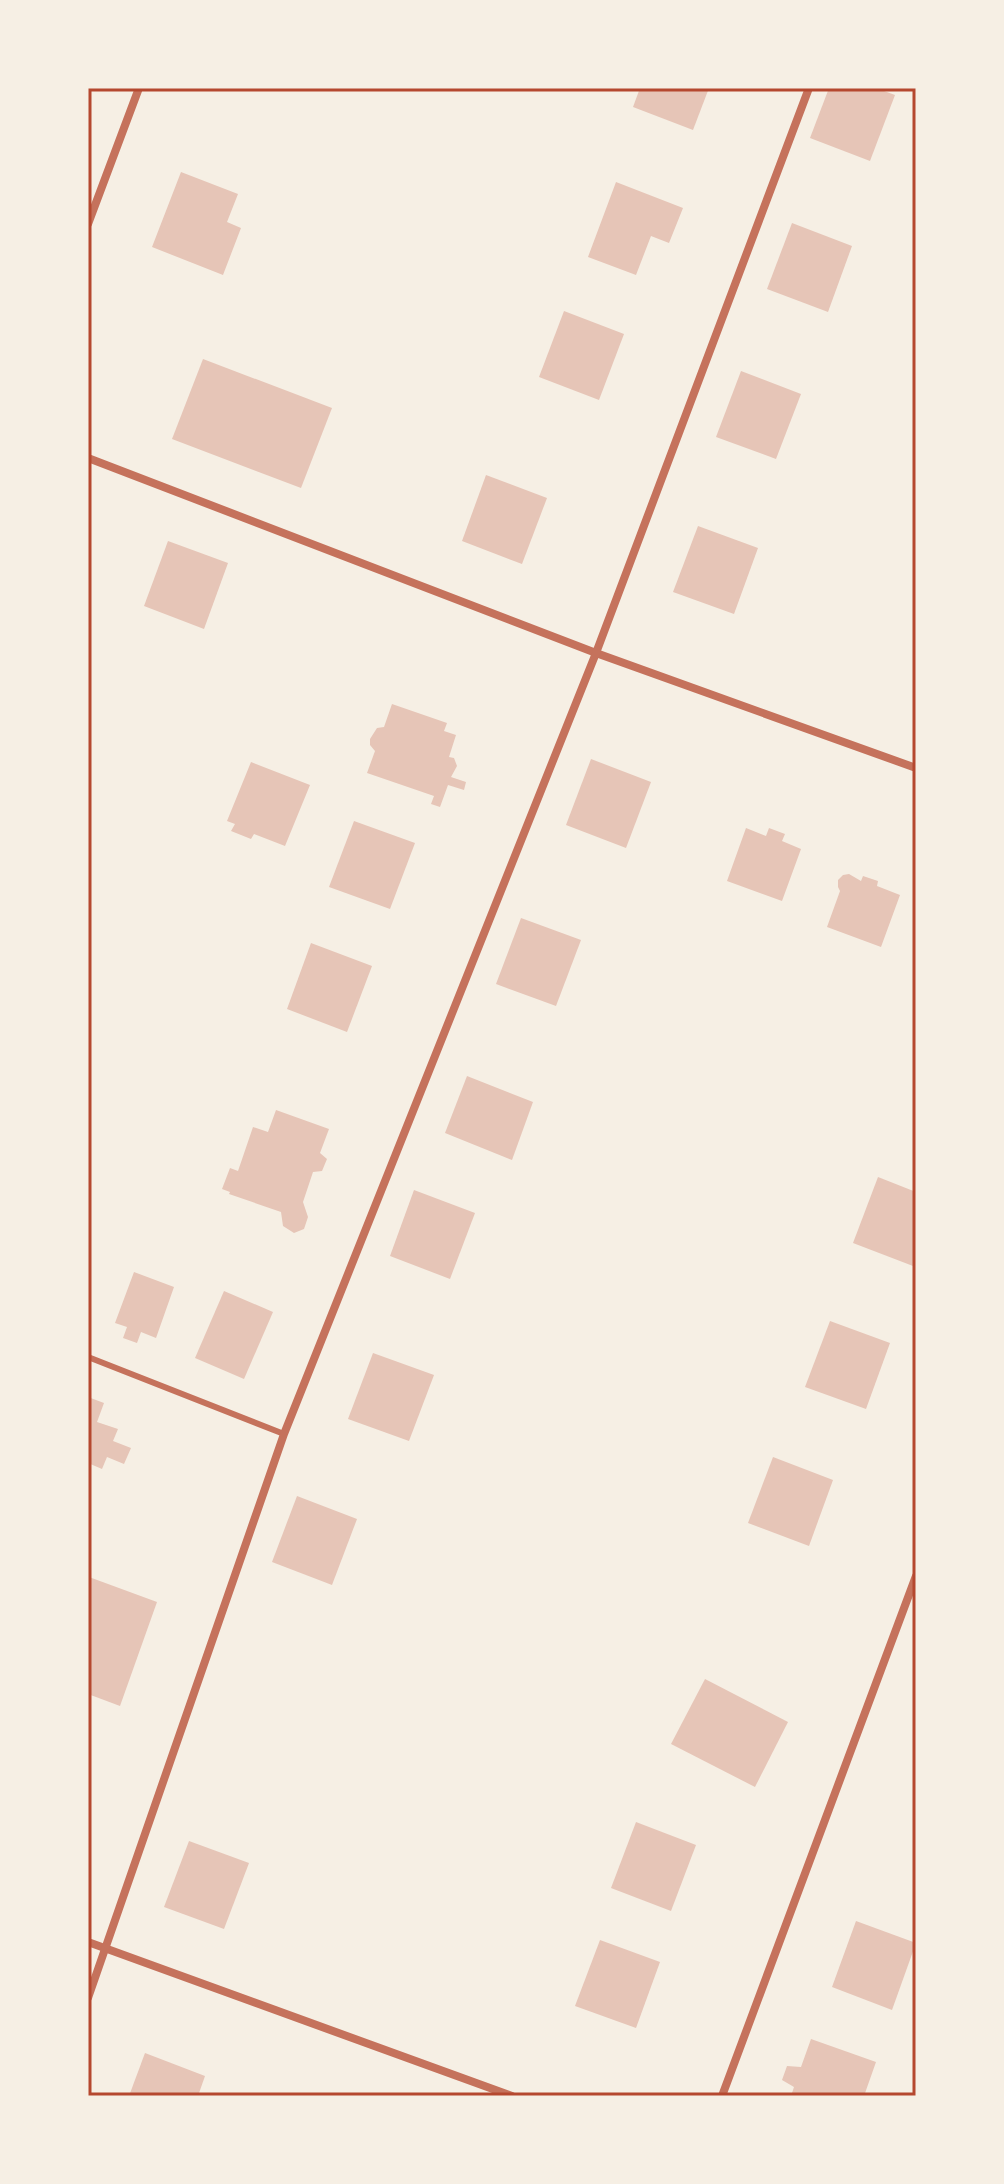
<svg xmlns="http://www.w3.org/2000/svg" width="1004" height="2184" viewBox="0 0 1004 2184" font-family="'DM Sans',sans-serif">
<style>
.building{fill:#e6c5b7}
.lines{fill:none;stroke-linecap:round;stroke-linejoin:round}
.service{stroke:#c5725c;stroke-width:6}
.minor{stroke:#c5725c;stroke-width:8}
.neatline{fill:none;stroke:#b5482f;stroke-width:3}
</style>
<rect width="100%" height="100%" fill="#f6efe4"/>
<g class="building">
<polygon points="640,88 709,88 693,130 633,107"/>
<polygon points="829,88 876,88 895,95 870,161 810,138"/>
<polygon points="181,172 238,194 227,222 241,228 223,275 152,247"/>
<polygon points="616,182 683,208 669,243 651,236 636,275 588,257"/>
<polygon points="792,223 852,246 828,312 767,289"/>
<polygon points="564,311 624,334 599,400 539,377"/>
<polygon points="203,359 332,408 301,488 172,439"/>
<polygon points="741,371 801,394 776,459 716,437"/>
<polygon points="486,475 547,498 522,564 462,541"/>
<polygon points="698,526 758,548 734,614 673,592"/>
<polygon points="168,541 228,563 204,629 144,606"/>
<polygon points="392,704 447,723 444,731 456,735 449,757 454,758 457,766 451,777 466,782 464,790 448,785 440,807 431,804 434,796 367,773 375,751 370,745 370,739 377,728 384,727"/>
<polygon points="591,759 651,782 626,848 566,825"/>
<polygon points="251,762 310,785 285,846 254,834 251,839 231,831 235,824 227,821"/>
<polygon points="354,821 415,843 390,909 329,887"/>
<polygon points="746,828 766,836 769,828 785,834 782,841 801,849 782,901 727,881"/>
<polygon points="849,874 861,881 863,876 878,881 877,886 900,895 881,947 827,927 840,891 838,887 838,880 843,875"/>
<polygon points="521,918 581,940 556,1006 496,984"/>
<polygon points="311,943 372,966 347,1032 287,1009"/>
<polygon points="467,1076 533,1102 512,1160 445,1133"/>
<polygon points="276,1110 329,1129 320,1153 327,1159 322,1171 313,1172 303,1202 308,1217 304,1229 294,1233 283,1226 281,1212 229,1194 230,1192 222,1189 230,1168 238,1171 253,1127 268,1132"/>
<polygon points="878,1177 916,1192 916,1259 913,1266 853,1243"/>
<polygon points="414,1190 475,1213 450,1279 390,1256"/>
<polygon points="134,1272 174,1287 156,1338 141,1332 137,1343 123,1338 127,1327 115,1323"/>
<polygon points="224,1291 273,1312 244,1379 195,1358"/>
<polygon points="830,1321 890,1343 866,1409 805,1387"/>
<polygon points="373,1353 434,1375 409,1441 348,1419"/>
<polygon points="88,1397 104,1403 97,1422 118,1429 113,1441 131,1448 124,1464 107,1457 102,1469 88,1463"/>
<polygon points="773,1457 833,1480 809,1546 748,1523"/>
<polygon points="297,1496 357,1519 332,1585 272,1562"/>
<polygon points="89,1577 157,1602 120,1706 88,1694"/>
<polygon points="705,1679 788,1722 755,1787 671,1744"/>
<polygon points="636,1822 696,1845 671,1911 611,1888"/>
<polygon points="189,1841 249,1863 224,1929 164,1907"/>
<polygon points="856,1921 916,1943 892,2010 832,1987"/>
<polygon points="600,1940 660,1962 636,2028 575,2006"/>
<polygon points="811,2039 876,2062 864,2096 791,2096 794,2087 782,2080 787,2066 801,2067"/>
<polygon points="145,2053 205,2076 198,2096 129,2096"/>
</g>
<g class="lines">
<polyline class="service" points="88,1357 284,1434"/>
<g class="minor">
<polyline points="88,224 139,88"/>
<polyline points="88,458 596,653 916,768"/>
<polyline points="88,1942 512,2096"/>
<polyline points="88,1998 284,1434 596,653 809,88"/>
<polyline points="722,2096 916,1576"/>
</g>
</g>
<rect width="1004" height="2184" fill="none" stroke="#f6efe4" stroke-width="180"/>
<rect x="90" y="90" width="824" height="2004" class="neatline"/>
</svg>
